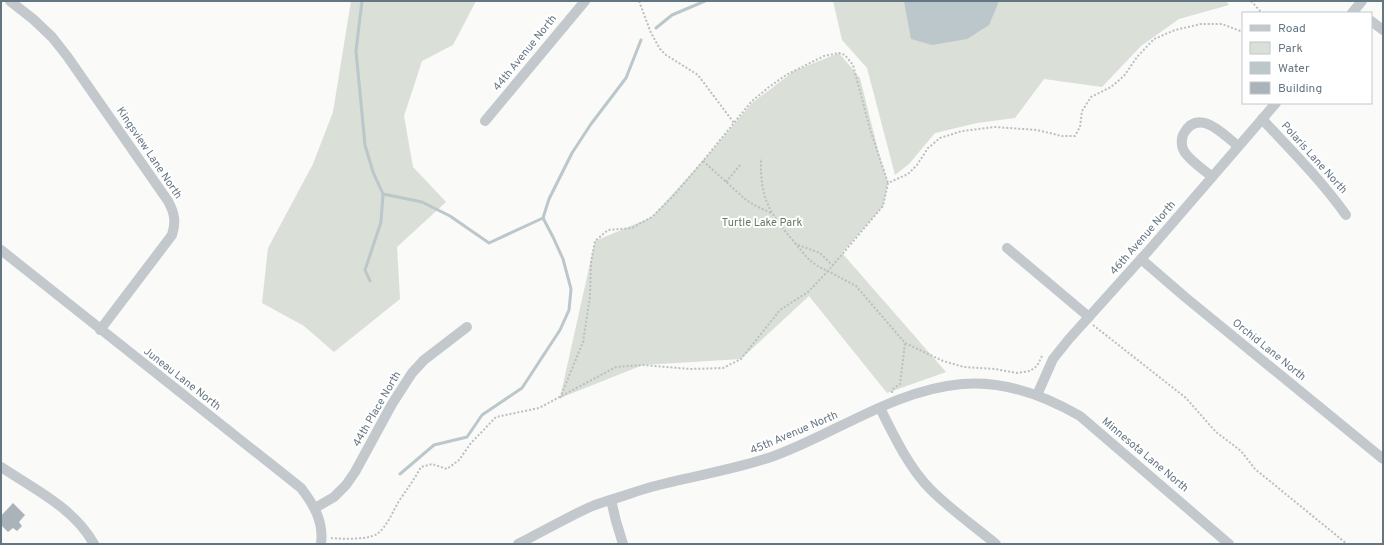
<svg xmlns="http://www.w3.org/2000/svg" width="1384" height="545" viewBox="0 0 1384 545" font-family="Overpass,sans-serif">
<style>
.green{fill:#dadfd7}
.water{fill:#bbc7cb}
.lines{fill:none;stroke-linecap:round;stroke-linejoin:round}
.stream{stroke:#bbc7cb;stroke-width:3}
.building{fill:#aab3b9}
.path{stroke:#bbbfc2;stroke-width:2;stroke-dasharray:2 2;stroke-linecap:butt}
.street{stroke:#c3c8cc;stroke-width:10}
.labels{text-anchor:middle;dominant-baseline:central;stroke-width:4;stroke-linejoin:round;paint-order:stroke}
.street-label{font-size:11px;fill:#657683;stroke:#fff}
.park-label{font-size:11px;fill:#687a64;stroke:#fff}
</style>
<rect width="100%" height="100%" fill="#fafaf8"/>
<g class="green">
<polygon points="351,1 476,1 453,45 422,61 404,116 413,167 446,202 397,247 400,299 334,352 304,326 262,303 268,248 313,164 333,112"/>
<polygon points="833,1 1226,1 1229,5 1179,19 1141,46 1102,87 1044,79 1015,118 977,123 935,133 909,164 895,175 867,68 842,40"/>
<polygon points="839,53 860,78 879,154 888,183 883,206 842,253 946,372 887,393 809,296 741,359 643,365 560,398 595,241 652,217 708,155 752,103 794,71"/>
</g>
<polygon class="water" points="904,1 999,1 989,25 967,39 932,45 911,39"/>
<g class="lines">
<g class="stream">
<polyline points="362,1 356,51 365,145 373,172 383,194 422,202 450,216 489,243 543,218"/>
<polyline points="656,28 672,15 705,1"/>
<polyline points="370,281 365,270 381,222 383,194"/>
<polyline points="400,474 434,445 467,437 482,415 522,388 560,330 569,310 571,289 563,259 553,237 543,218 549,199 572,153 591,124 626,78 641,40"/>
</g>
</g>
<polygon class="building" points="13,503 25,515 19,522 22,526 17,531 13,528 8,532 1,525 1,516"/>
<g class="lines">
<g class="path">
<polyline points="639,1 651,33 660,49 666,55 698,75 734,123"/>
<polyline points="1251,1 1262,13"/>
<polyline points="703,161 745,199 754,205 771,213"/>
<polyline points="726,182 741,164"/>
<polyline points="798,245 820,253 832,265"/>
<polyline points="1093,325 1186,398 1216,432 1241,451 1255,469 1347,544"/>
<polyline points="1042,356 1037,366 1030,371 1017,373 995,369 964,367 943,361 905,343 856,286 828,271 883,206 888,183 908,174 917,165 928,148 940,138 962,131 995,127 1037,130 1062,136 1075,136 1080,127 1082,111 1091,97 1111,87 1124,76 1137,57 1154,39 1175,30 1201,24 1222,24 1243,32"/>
<polyline points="892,393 892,390 900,384 905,343"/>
<polyline points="560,398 583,342 590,297 591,262 595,241 608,230 632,228 652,217 674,195 703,161 751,102 769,87 786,75 824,56 839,53 845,55 853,65 870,129 888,183"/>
<path d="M331 538C343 539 367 540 377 534 387 527 393 511 399 501 407 489 414 480 421 467L432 464 447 469 459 460 471 443 496 417 539 408 616 367 643 365 690 369 723 368 741 359 780 310 808 292 828 271C809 263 808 258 795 243 769 212 760 200 761 158"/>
</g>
<g class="street">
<path d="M10 1 33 19 52 37 67 56 168 201C175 214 176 222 172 235L100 330"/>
<polyline points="1352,13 1362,1"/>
<polyline points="1371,21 1383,30"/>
<path d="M1262 119C1291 150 1321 180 1346 215"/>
<polyline points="485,121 585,1"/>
<path d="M1212 177C1204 170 1188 159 1184 151 1181 146 1181 138 1184 133 1199 107 1224 135 1238 146"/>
<polyline points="1007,248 1089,317"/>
<path d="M1 250 301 488C314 505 324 522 321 544"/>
<polyline points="1141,259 1185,297 1383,459"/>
<polyline points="1037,395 1053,359 1069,339 1150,249 1276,103"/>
<path d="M880 408C894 436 908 466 930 489 950 509 974 526 996 544"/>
<path d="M1 467C34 489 74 508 94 544"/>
<polyline points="611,500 616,521 623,544"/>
<polyline points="315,508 334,497 346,485 355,472 392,404 412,373 424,360 467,327"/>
<path d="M518 544C542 532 566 518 590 507 597 504 604 502 610 500 624 496 637 491 651 487 692 476 733 470 774 456 837 433 894 390 962 384 1004 380 1045 396 1080 416L1229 544"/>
</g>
</g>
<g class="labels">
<g class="street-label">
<text transform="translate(525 53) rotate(-51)">44th Avenue North</text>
<text transform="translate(149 153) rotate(56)">Kingsview Lane North</text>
<text transform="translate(1314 158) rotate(48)">Polaris Lane North</text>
<text transform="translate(1143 238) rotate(-49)">46th Avenue North</text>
<text transform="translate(1269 350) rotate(39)">Orchid Lane North</text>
<text transform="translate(182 379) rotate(38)">Juneau Lane North</text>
<text transform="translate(377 409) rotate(-60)">44th Place North</text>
<text transform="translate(794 433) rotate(-23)">45th Avenue North</text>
<text transform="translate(1145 455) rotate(40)">Minnesota Lane North</text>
</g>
<g class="park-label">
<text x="762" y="223">Turtle Lake Park</text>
</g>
</g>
<rect width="1384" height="545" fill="none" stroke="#657683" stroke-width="4"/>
<rect x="1242" y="12" width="130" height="92" fill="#ffffff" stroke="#c1c8cd"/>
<rect x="1250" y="25" width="20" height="6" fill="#c3c8cc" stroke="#c1c8cd"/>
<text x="1278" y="32" font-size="12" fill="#657683">Road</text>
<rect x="1250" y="42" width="20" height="12" fill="#dadfd7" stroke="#c1c8cd"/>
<text x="1278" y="52" font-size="12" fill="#657683">Park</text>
<rect x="1250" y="62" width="20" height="12" fill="#bbc7cb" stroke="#c1c8cd"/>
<text x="1278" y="72" font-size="12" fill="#657683">Water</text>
<rect x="1250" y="82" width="20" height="12" fill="#aab3b9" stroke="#c1c8cd"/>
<text x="1278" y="92" font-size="12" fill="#657683">Building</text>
</svg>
